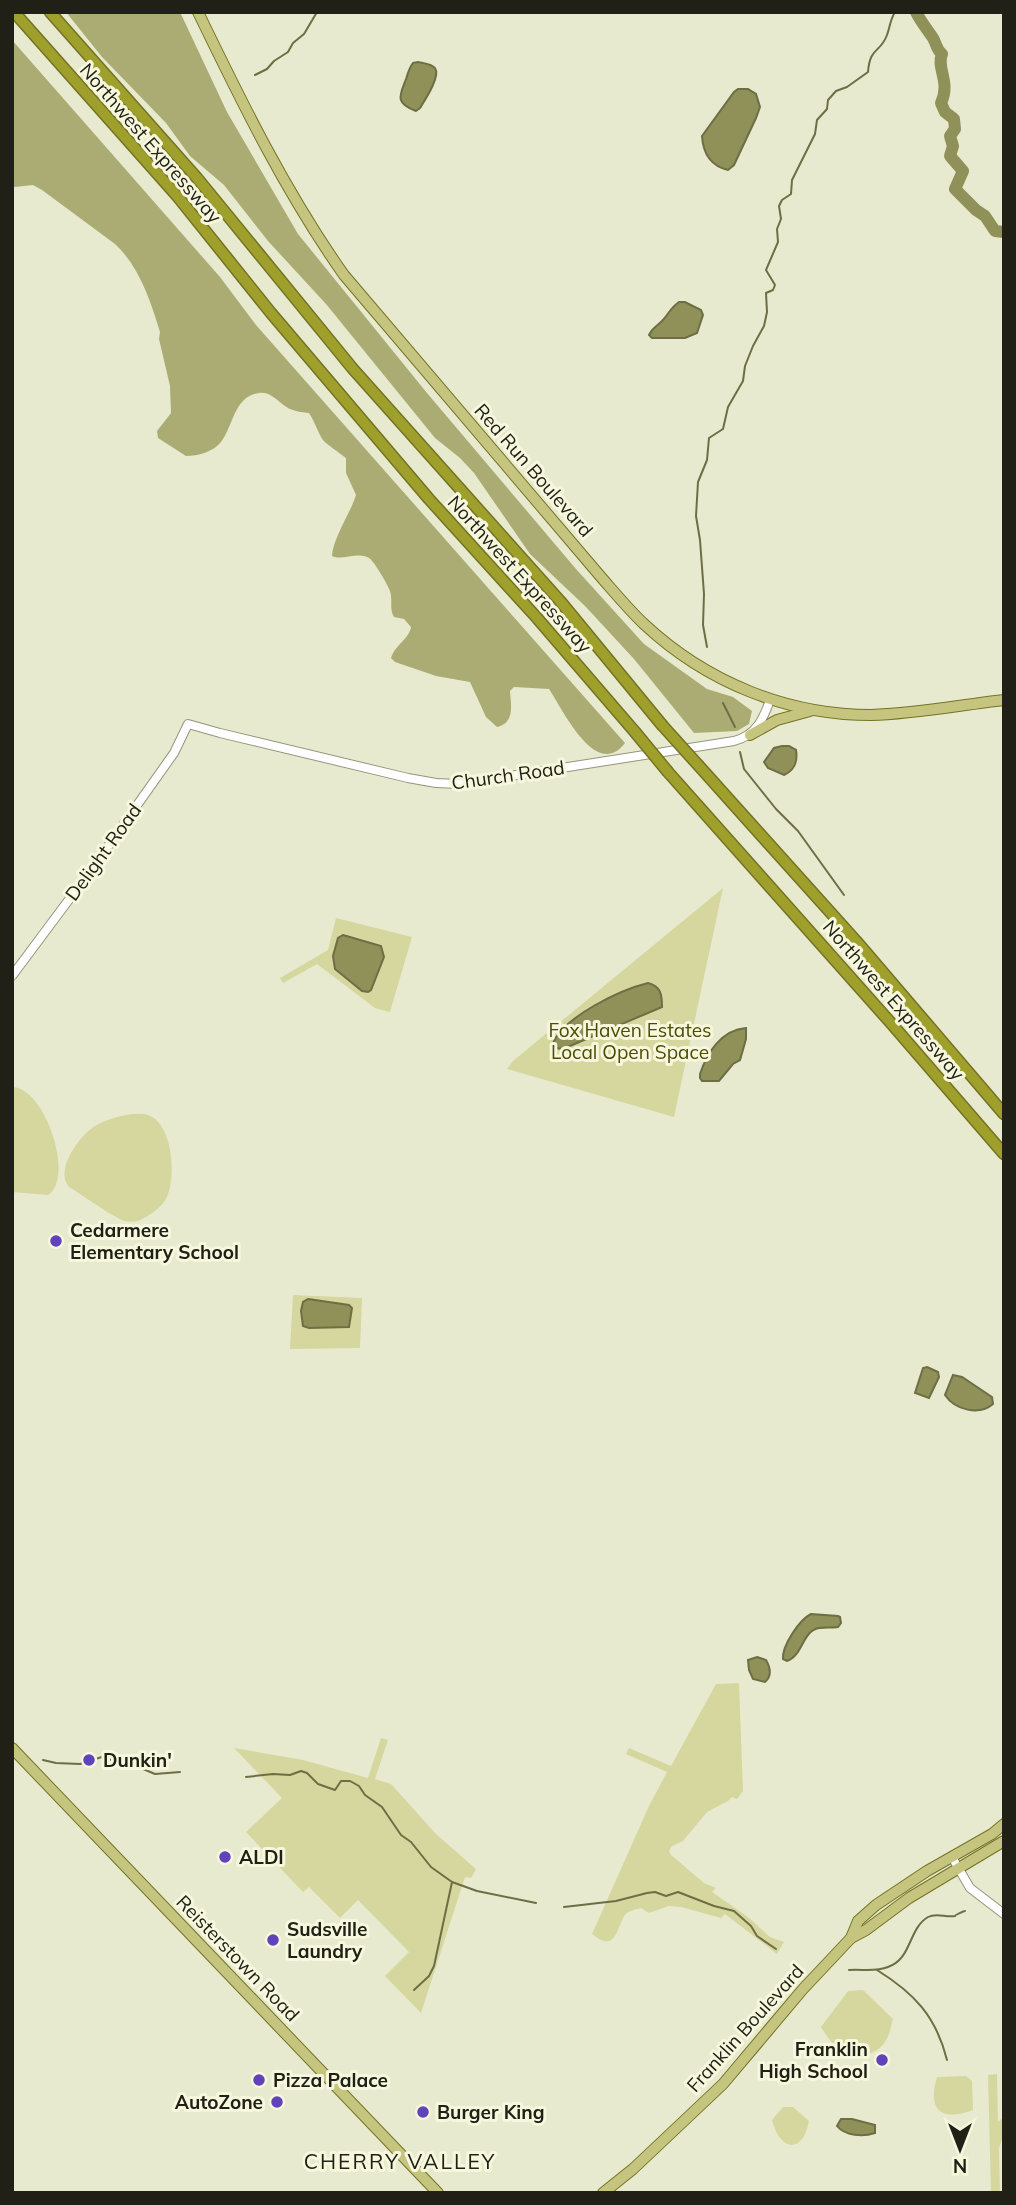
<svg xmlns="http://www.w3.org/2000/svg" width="1016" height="2205" viewBox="0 0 1016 2205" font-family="Mulish,sans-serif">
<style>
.green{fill:#d5d79e}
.forest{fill:#abac74}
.water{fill:#909059;stroke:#6e6e45;stroke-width:2}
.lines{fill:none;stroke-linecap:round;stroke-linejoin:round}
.stream{stroke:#6e6e45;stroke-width:2}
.river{stroke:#909059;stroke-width:12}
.minor-casing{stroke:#94957d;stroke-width:10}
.major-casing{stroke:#737324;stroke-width:12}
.highway-casing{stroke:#737324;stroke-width:13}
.minor{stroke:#fff;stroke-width:8}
.major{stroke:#c5c580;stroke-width:10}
.highway{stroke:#9f9f2b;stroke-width:10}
.highway-bridge-casing{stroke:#737324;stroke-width:13;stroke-linecap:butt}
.highway-bridge{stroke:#9f9f2b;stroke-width:10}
.poi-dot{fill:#6042ba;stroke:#f6f7dc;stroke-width:2.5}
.labels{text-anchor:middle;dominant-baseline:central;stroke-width:6;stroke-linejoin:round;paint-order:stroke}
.street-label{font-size:19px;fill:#202017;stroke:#f6f7dc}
.park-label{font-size:19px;fill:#4c4c05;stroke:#f6f7dc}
.poi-label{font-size:19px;font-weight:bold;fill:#202017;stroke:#f6f7dc;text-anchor:start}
.neighbourhood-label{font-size:21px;letter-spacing:2px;fill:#202017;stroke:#f6f7dc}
</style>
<rect width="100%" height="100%" fill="#e8eacf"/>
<g class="green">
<polygon points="723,888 674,1117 507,1069 513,1061"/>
<polygon points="336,918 412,937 390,1012 375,1008 317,964 283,983 280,978 328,950"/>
<path d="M12 1087C45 1087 75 1178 48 1195L12 1192Z"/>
<path d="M132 1114C137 1114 144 1113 148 1115 173 1123 177 1179 166 1199 162 1206 153 1213 146 1217 140 1221 132 1223 125 1221 114 1218 81 1194 69 1187 54 1170 80 1135 95 1126 107 1119 119 1116 132 1114Z"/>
<polygon points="293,1295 362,1298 360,1348 290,1349"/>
<path d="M739 1683 743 1791 737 1799 732 1797 728 1801 707 1812 683 1841 672 1846 669 1851 671 1855 704 1883 716 1888 712 1892 748 1917 770 1937 784 1942 777 1954 725 1914 721 1918 681 1907 669 1906 649 1913 641 1908C636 1909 628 1911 625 1915 617 1925 617 1955 592 1934L649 1806 667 1772 626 1754 629 1748 671 1766 716 1684Z"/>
<polygon points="381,1738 388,1740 375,1779 391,1784 436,1834 476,1869 471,1878 465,1877 421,2013 385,1976 409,1952 358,1900 340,1918 309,1887 303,1892 246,1832 282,1798 234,1748 303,1760 368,1778"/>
<path d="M863 1990 893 2019C891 2026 890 2034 886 2040 876 2059 847 2060 834 2045 829 2040 825 2033 821 2027L848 1991Z"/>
<polygon points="997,2074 998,2122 1004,2117 1004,2131 999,2149 1000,2193 991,2193 988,2075"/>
<path d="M966 2076 972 2081 973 2110C941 2122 927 2110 937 2077Z"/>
<path d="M783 2107H793L809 2121C803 2154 780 2152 772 2120Z"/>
</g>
<g class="forest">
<polygon points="66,12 180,12 227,112 298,234 427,393 576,569 644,644 707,689 733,697 752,711 749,724 737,731 694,733 634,659 585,606 530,554 474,473 460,458 435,438 326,304 268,241 224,185 190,156 166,123 102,57"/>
<path d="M12 40 220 277 256 325 625 743C596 781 563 710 549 689L514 687 510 691C511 705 515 723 497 727L486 717 470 682 436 676 395 662 391 658C395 645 409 639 411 627L404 619 394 617C389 609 393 600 390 591 388 585 374 561 369 558 357 551 343 561 332 556 333 538 350 514 356 495L346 473V458C341 454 325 443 323 440 318 433 315 422 309 413 303 412 298 412 293 410 281 407 273 391 259 393 234 396 233 427 221 442 213 452 198 456 186 456L158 438 157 431 171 413 170 386 159 339 160 332C151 302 139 266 115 244L42 190 33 185 15 187 12 185Z"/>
</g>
<g class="water">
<path d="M418 62C423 63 432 64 435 68 441 76 425 100 420 108L416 111C394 103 400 95 406 79 408 73 409 68 413 63Z"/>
<path d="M738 89H748L756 94 760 107 756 118 734 165 728 170C711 166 703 153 702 136L734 92Z"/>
<path d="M679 302H685L701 310 703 315 697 333 685 338H652L649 335C652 328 656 327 662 321 669 314 670 308 679 302Z"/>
<path d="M782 746H789L796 750C798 762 795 770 784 775L768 768 764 762 774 748Z"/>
<polygon points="343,935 381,946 384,957 371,990 368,992 362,991 335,969 333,956 338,938"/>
<path d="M648 983C661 986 662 995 662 1007L563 1049 555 1048 553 1043C565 1016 620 990 648 983Z"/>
<path d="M746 1028V1039L740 1060 733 1064 719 1081H702L700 1078V1074C707 1053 721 1030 746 1028Z"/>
<polygon points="308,1299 349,1305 352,1308 349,1327 309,1328 303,1326 301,1311 303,1302"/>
<polygon points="927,1367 938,1372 939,1377 929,1398 915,1393 923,1368"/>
<path d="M953 1375 962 1377 992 1397 993 1404C979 1416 955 1410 945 1395Z"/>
<path d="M811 1614 838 1616 840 1617 841 1623 838 1627C832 1628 825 1627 819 1628 802 1631 803 1656 787 1661L783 1659C782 1646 799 1620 811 1614Z"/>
<path d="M757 1657 766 1660C770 1667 772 1676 765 1682L753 1679 749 1670 748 1660Z"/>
<path d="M841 2119H852L875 2125V2133C863 2137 845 2136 837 2126Z"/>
</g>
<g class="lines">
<g class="stream">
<polyline points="255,75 267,69 274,61 288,52 293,43 304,34 317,12"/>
<path d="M707 647 703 625 704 594 700 540 696 516 698 482 707 460 709 438 723 429 728 407 743 381 745 366 753 346 764 326 767 312 766 293 773 290 775 285 766 270 778 242 777 229 781 219 779 206 782 200 791 194 792 180 815 134 817 120 827 109 828 100 836 91 847 87 868 72C870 46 880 54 887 35 890 27 890 20 895 12"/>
<polyline points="723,703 735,727"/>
<polyline points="740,752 744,769 776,809 798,831 844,895"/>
<polyline points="43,1760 56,1763 80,1764 105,1756 114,1762 129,1763 155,1774 180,1772"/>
<polyline points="246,1777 273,1774 290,1775 301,1771 307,1773 318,1784 335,1790 341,1781 350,1781 359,1786 365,1795 382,1807 401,1835 411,1842 431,1867 452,1882 477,1891 536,1903"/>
<polyline points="564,1907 616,1901 647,1893 655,1892 666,1896 678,1892 714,1906 734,1911 751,1926 757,1936 776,1949"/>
<path d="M849 1970C862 1969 876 1972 888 1967 912 1959 908 1929 928 1917 937 1912 946 1918 955 1916 955 1915 964 1911 965 1911"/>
<path d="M877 1970C914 1993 936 2016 947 2060"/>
<polyline points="414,1990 429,1976 434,1966 452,1882"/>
</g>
<path class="river" d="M916 12C921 22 927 29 933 38 937 45 936 49 942 54 936 68 951 82 941 103L945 112 954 119 955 129 950 136 953 146 950 156 963 171 955 189 976 210 985 216 995 231 1004 232"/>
<defs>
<g id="minor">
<path d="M12 976 94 866 174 753 188 724 220 733 408 778 436 783 459 784 734 741C756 735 763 720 770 700"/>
<polyline points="952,1857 970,1888 1004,1914"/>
</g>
<g id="major">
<path d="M198 12C242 103 286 193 344 275L601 577C615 593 629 610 644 624 706 682 787 715 871 715 915 714 960 705 1004 700"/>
<polyline points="750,735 777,720 810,711"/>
<polyline points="12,1748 438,2193"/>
<polyline points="851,1938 858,1921 876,1905 927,1871 992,1834 1004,1824"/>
<polyline points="603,2193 633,2169 723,2084 803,1989 851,1938 866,1930 909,1898 1004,1841"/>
</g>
<g id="highway">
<polyline points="14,12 178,197 271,313 429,499 537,618 635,732"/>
<polyline points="50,12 197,178 353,369 560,601 662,725"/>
<polyline points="699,766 857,942 1004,1114"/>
<polyline points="668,772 890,1022 1004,1154"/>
</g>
</defs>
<use href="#minor" class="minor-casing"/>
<use href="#major" class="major-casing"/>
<use href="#highway" class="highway-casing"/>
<use href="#minor" class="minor"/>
<use href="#major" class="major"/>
<use href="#highway" class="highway"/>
<defs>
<g id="highway-bridge">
<polyline points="662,725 699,766"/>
<polyline points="635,732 668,772"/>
</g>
</defs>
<use href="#highway-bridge" class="highway-bridge-casing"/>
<use href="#highway-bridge" class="highway-bridge"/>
</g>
<g class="poi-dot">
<circle cx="56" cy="1241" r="7"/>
<circle cx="89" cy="1760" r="7"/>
<circle cx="225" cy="1857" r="7"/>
<circle cx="273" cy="1940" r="7"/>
<circle cx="882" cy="2060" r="7"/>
<circle cx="259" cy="2080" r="7"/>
<circle cx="277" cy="2102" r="7"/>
<circle cx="423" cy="2112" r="7"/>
</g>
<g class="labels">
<g class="street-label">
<text transform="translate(151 143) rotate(49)">Northwest Expressway</text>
<text transform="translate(534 470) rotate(49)">Red Run Boulevard</text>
<text transform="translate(520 574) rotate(48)">Northwest Expressway</text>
<text transform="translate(508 775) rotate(-8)">Church Road</text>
<text transform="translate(103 852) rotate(-54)">Delight Road</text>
<text transform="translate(894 1000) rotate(49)">Northwest Expressway</text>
<text transform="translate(238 1958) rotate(46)">Reisterstown Road</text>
<text transform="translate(745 2028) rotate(-48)">Franklin Boulevard</text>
</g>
<g class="park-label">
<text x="630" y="1030">Fox Haven Estates<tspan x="630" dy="22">Local Open Space</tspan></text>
</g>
<g class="poi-label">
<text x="70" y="1230">Cedarmere<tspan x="70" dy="22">Elementary School</tspan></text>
<text x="103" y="1760">Dunkin'</text>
<text x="239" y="1857">ALDI</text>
<text x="287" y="1929">Sudsville<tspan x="287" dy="22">Laundry</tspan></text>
<text x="868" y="2049" text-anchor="end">Franklin<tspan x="868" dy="22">High School</tspan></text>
<text x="273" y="2080">Pizza Palace</text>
<text x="263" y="2102" text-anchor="end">AutoZone</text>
<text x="437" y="2112">Burger King</text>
</g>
<g class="neighbourhood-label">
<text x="400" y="2161">CHERRY VALLEY</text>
</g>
</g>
<rect width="1016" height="2205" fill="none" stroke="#202017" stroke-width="28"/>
<g transform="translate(960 2149) rotate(180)" stroke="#f6f7dc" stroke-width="5" paint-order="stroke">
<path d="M0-5L12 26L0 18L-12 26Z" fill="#202017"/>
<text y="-10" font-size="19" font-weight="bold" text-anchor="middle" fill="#202017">N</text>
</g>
</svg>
